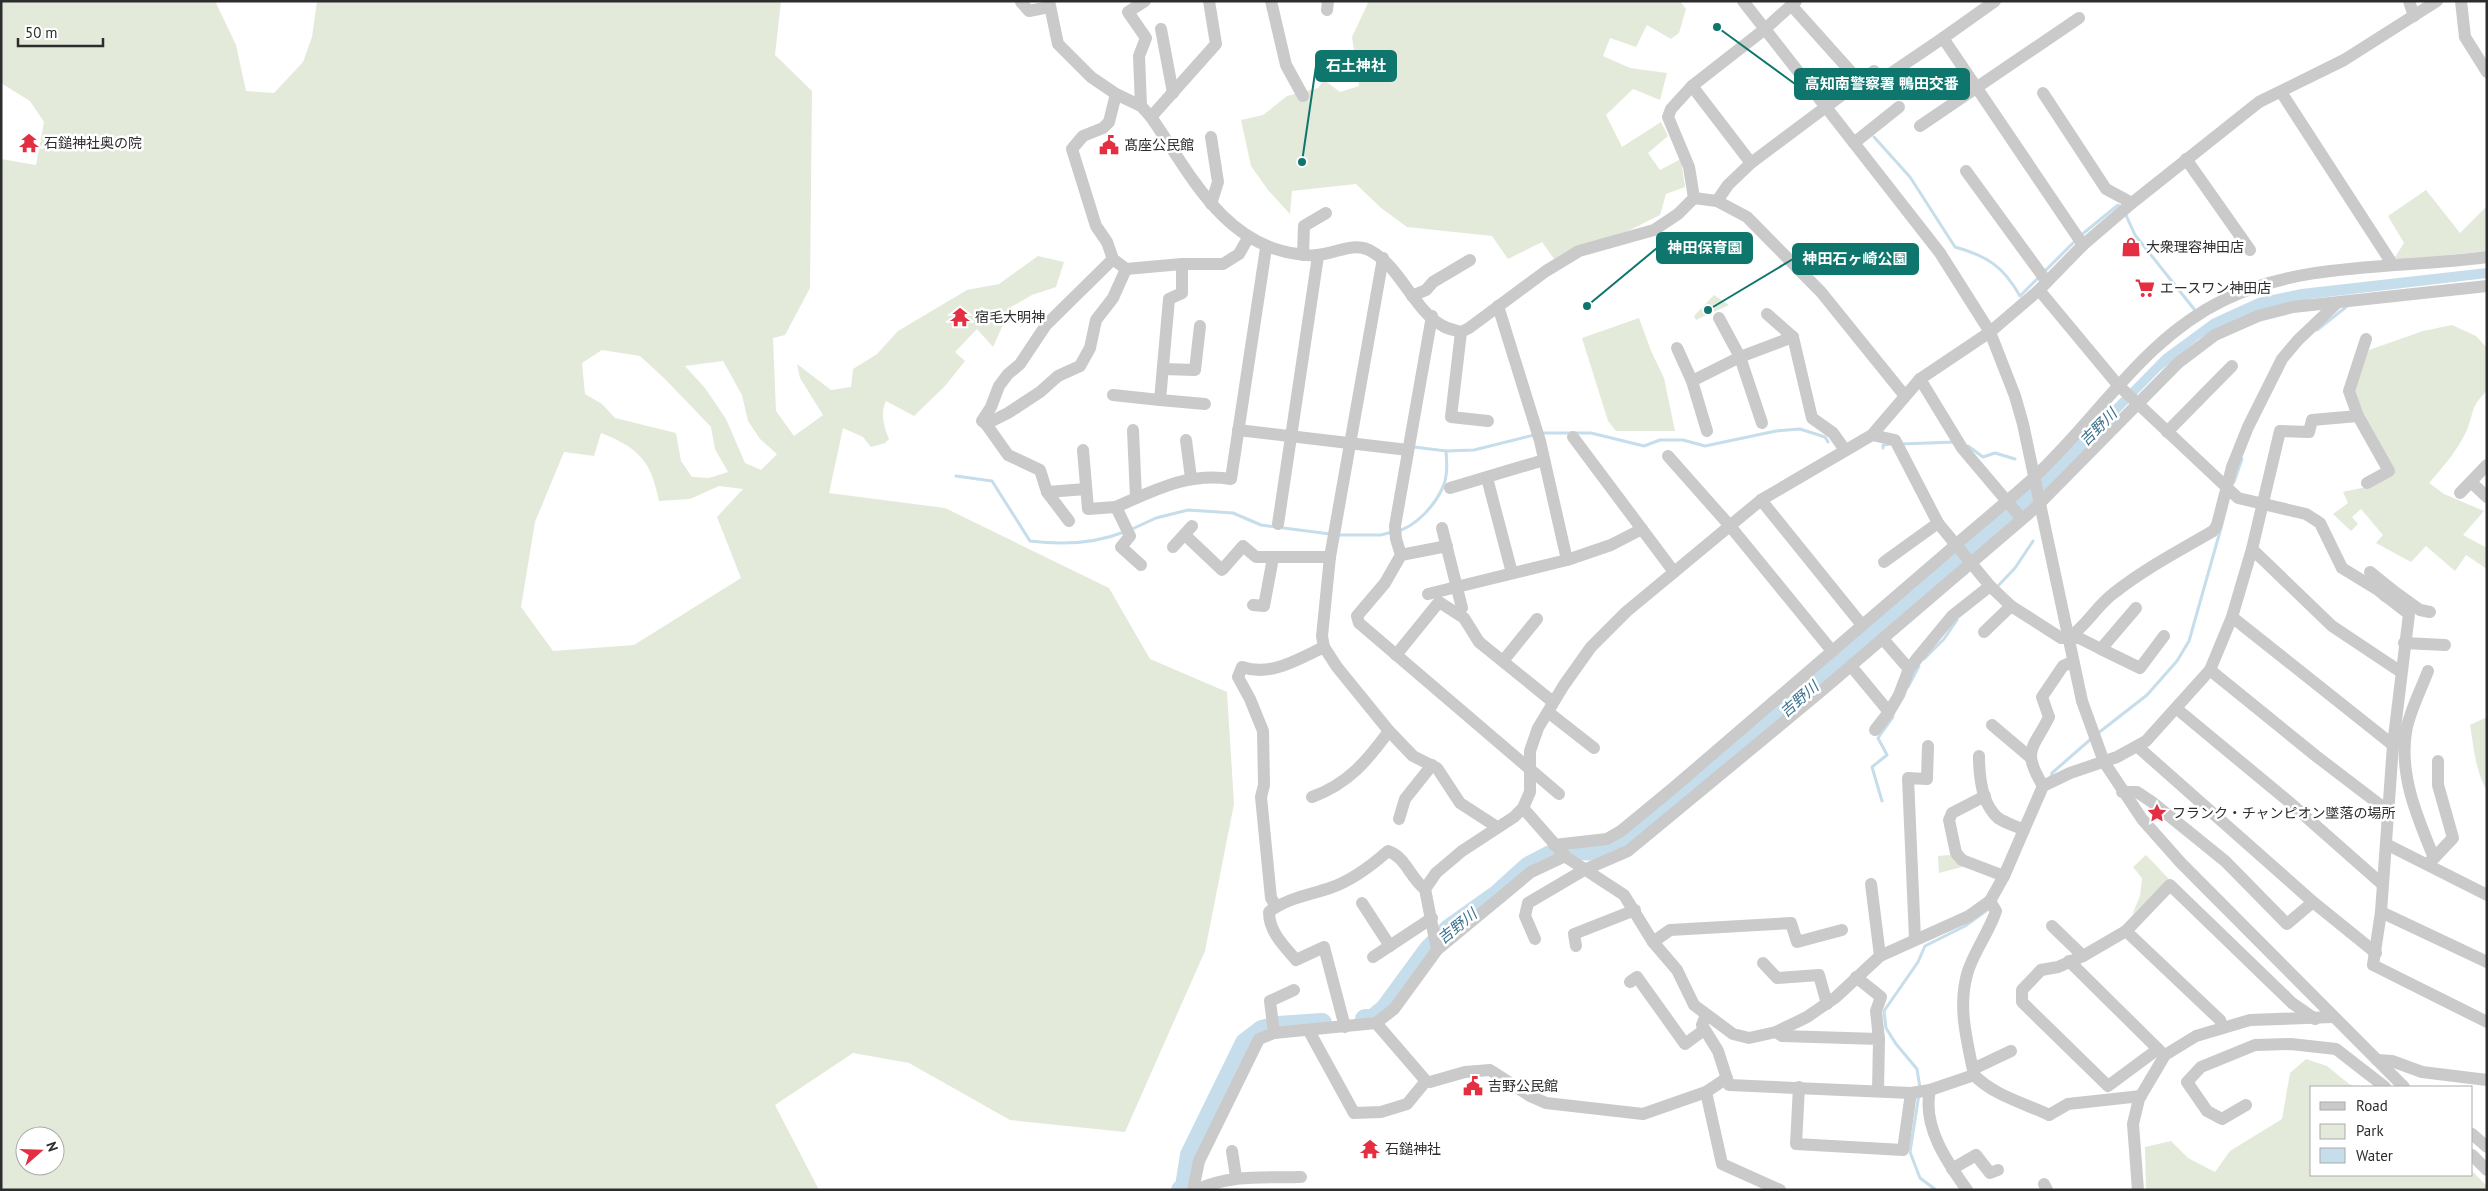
<svg xmlns="http://www.w3.org/2000/svg" width="2488" height="1191" viewBox="0 0 2488 1191" font-family="'PT Sans','Noto Sans JP',sans-serif">
<style>
.green{fill:#e3eada;fill-rule:evenodd}
.water{fill:#c6ddeb}
.lines{fill:none;stroke-linecap:round;stroke-linejoin:round}
.stream{stroke:#c6ddeb;stroke-width:3}
.river{stroke:#c6ddeb;stroke-width:20}
.minor{stroke:#cacaca;stroke-width:12}
.labels{text-anchor:middle;dominant-baseline:central;stroke-width:5;stroke-linejoin:round;paint-order:stroke}
.poi-label{font-size:14px;fill:#2d2d2d;stroke:#fff;text-anchor:start}
.water-label{font-size:15px;font-style:italic;fill:#3b718e;stroke:#fff}
.leader{fill:none;stroke:#0f766e;stroke-width:2}
.callout-dot{fill:#0f766e;stroke:#fff;stroke-width:2}
.callout{fill:#0f766e;stroke:#0f766e;stroke-width:2}
.callout-label{font-size:15px;text-anchor:middle;font-weight:bold;fill:#fff}
</style>
<rect width="100%" height="100%" fill="#fff"/>
<g class="green">
<path d="M1 1H215L236 45 246 91 274 93 303 62 312 37 317 1H781L775 55 812 91 810 288 785 335 773 338 776 411 794 436 823 415 800 378 797 364 831 390 851 387 853 369 877 354 898 331 967 290 999 284 1038 256 1064 262 1056 287 1032 295 1011 307 993 347 977 329 955 352 965 361 945 386 914 416 886 401C880 414 884 427 889 439L885 443 871 447 863 437 843 428 829 493 945 508 1109 588 1150 659 1227 692 1234 804 1205 951 1125 1132 1010 1120 909 1063 853 1053 775 1105 819 1190H1V159L36 165 44 122 30 101 1 83ZM602 350 640 356 665 379 711 427 715 449 728 472 709 478 692 477 681 461 676 433 615 418 602 404 585 394 582 363ZM723 361 742 395 748 421 760 439 777 454 761 470 745 463 726 419 705 388 685 366ZM601 433C639 448 651 461 659 501L690 499 719 486 743 489 717 517 741 578 634 645 553 651 521 607 535 522 564 452 594 456ZM25 1136H55V1166H25Z"/>
<polygon points="1369,1 1680,1 1686,9 1679,33 1671,39 1647,25 1636,47 1610,38 1603,56 1630,68 1667,73 1660,100 1633,89 1606,115 1622,147 1661,122 1668,136 1648,153 1660,170 1681,159 1685,187 1666,194 1660,215 1626,232 1554,259 1542,242 1508,259 1492,236 1407,227 1381,208 1356,184 1292,191 1290,214 1268,190 1251,166 1241,120 1263,115 1287,96 1318,88 1324,80 1340,92 1359,86 1352,37"/>
<polygon points="2426,190 2460,233 2487,206 2487,251 2398,260 2395,257 2404,243 2388,216"/>
<polygon points="1714,295 1729,305 1696,320 1694,316"/>
<polygon points="1639,318 1651,351 1664,378 1675,431 1616,431 1608,421 1582,338"/>
<path d="M2452 325 2476 336 2487 348V391C2469 408 2475 412 2466 432 2457 451 2443 467 2429 483L2444 494 2484 511 2463 535 2487 548V569L2466 555 2455 571 2426 546 2411 562 2376 543 2383 535 2361 509 2352 517 2358 524 2351 531 2333 514 2348 503 2343 492 2366 487 2392 470 2370 430 2354 390 2369 350 2423 331Z"/>
<path d="M2487 717V791C2475 770 2474 748 2470 725Z"/>
<polygon points="1949,855 1966,866 1939,873 1938,856"/>
<polygon points="2146,855 2169,879 2132,915 2140,896 2142,878 2133,867"/>
<polygon points="2306,1059 2327,1066 2349,1084 2357,1087 2312,1087 2312,1175 2472,1175 2472,1171 2487,1186 2487,1190 2146,1190 2145,1147 2171,1141 2188,1158 2215,1172 2230,1151 2282,1119 2290,1073"/>
</g>
<polygon class="water" points="2487,268 2487,278 2310,299 2221,326 2199,339 2160,371 2078,455 2052,468 2163,355 2212,319 2258,298 2301,289"/>
<g class="lines">
<g class="stream">
<path d="M1874 137 1910 177 1955 247C1987 256 2003 266 2020 296L2039 277"/>
<polyline points="2125,213 2135,235 2194,309"/>
<polyline points="2080,236 2118,205 2121,208"/>
<polyline points="2043,273 2076,240"/>
<polyline points="2317,330 2346,307"/>
<polyline points="1540,433 1591,433 1644,446 1660,440 1683,440 1705,446 1776,431 1800,429 1825,437 1828,442"/>
<polyline points="1901,444 1955,442"/>
<polyline points="1968,446 1983,457 1995,453 2015,459"/>
<polyline points="1414,447 1446,451 1474,450 1534,435"/>
<polyline points="1883,448 1883,445 1892,444"/>
<path d="M956 476 992 481 1030 541C1062 545 1094 544 1124 532"/>
<polyline points="2234,482 2242,459"/>
<polyline points="1130,530 1156,518 1188,510 1233,513 1261,525 1330,534"/>
<path d="M1398 531C1416 526 1434 506 1442 489 1448 477 1447 463 1446 451"/>
<polyline points="1336,535 1381,535 1392,532"/>
<polyline points="1997,587 2015,568 2033,541"/>
<polyline points="1924,659 1944,639 1957,620"/>
<polyline points="1908,687 1919,666"/>
<polyline points="2097,734 2147,695 2177,661 2189,641 2221,528"/>
<polyline points="2051,778 2052,773 2092,738"/>
<polyline points="1882,801 1872,767 1887,755 1878,738 1893,717"/>
<polyline points="1920,1088 1917,1069 1896,1044 1886,1028 1884,1011 1918,962 1925,946 1965,926 1990,908"/>
<polyline points="1919,1094 1910,1152 1920,1178 1936,1190"/>
</g>
<g class="river">
<polyline points="1365,1019 1373,1019 1385,1009 1429,949 1449,929 1497,895 1529,866 1552,854 1575,850 1602,851 1633,836 1765,729 2009,516 2081,444"/>
<polyline points="1181,1190 1185,1186 1190,1155 1245,1043 1262,1030 1278,1026 1322,1023"/>
</g>
<g class="minor">
<path d="M1049 1 1058 44 1091 77 1116 94 1141 106 1151 117C1190 173 1223 245 1298 254 1304 255 1311 256 1317 255 1335 254 1352 242 1369 250 1400 265 1414 311 1443 326 1448 329 1455 330 1461 332L1469 328 1546 271 1579 251 1654 230 1678 214 1694 198 1717 201 1747 217 1821 292 1905 396"/>
<polyline points="1271,1 1286,65 1303,96"/>
<polyline points="1743,1 1940,253 1990,332 2015,396 2023,424 2082,701 2104,762 2142,819 2181,863 2404,1087"/>
<polyline points="2409,1 2414,16"/>
<polyline points="2461,1 2465,37 2487,72"/>
<polyline points="1021,2 1029,11 1049,7"/>
<polyline points="1791,5 1860,82"/>
<polyline points="1327,10 1328,1"/>
<polyline points="1161,29 1173,93"/>
<polyline points="1943,38 1995,1"/>
<polyline points="1692,86 1751,163"/>
<polyline points="2281,92 2393,265"/>
<polyline points="2043,93 2106,189 2132,203"/>
<polyline points="1116,94 1109,122 1103,128 1083,136 1072,149 1096,226 1107,242 1113,259 1126,269 1182,264 1223,264 1239,254 1248,238"/>
<polyline points="1141,106 1139,56 1146,38 1128,12 1145,1"/>
<polyline points="1151,117 1216,44 1209,1"/>
<polyline points="1920,126 2079,18"/>
<polyline points="1211,137 1218,182 1211,204"/>
<polyline points="1854,143 1899,107"/>
<polyline points="2186,159 2250,250"/>
<polyline points="1966,171 2047,282"/>
<polyline points="1694,198 1689,167 1668,117 1671,109 1692,86 1765,29 1796,1"/>
<polyline points="1717,201 1728,185 1751,163 1874,71 1881,80 1943,38 2083,245"/>
<polyline points="1303,255 1304,226 1326,213"/>
<polyline points="1383,258 1330,557 1322,636 1324,647 1337,667 1389,731 1413,756 1437,768 1460,803 1497,827"/>
<polyline points="1182,264 1182,293 1169,299 1160,400 1205,404"/>
<polyline points="2039,290 2118,385 2238,498 2306,514 2320,523 2342,568 2378,590 2409,614 2393,745 2381,912 2373,965 2487,1022"/>
<polyline points="1412,296 1426,290 1433,282 1470,260"/>
<polyline points="1498,306 1540,441 1567,560 1611,545 1642,529"/>
<polyline points="1767,314 1793,337"/>
<polyline points="1432,316 1395,526 1396,539 1401,555 1385,583 1357,616 1359,623 1559,794"/>
<polyline points="1719,318 1740,357 1762,423"/>
<polyline points="1461,332 1451,417 1488,421"/>
<polyline points="1677,348 1692,381"/>
<polyline points="1163,369 1195,370 1200,326"/>
<polyline points="1920,379 1962,448 2022,519"/>
<polyline points="1113,395 1160,400"/>
<polyline points="2358,416 2389,471 2367,483"/>
<polyline points="986,424 982,421 991,407 999,386 1008,374 1020,364 1046,325 1113,259"/>
<polyline points="1133,430 1136,498"/>
<polyline points="1238,430 1408,450"/>
<polyline points="1707,431 1692,381 1740,357 1793,337 1812,418 1833,433 1845,450"/>
<polyline points="2167,432 2232,366"/>
<polyline points="1872,435 1895,440 1938,523 1990,586 2011,606 2061,638 2079,638 2101,649 2136,608"/>
<polyline points="1573,437 1674,572"/>
<polyline points="1186,440 1191,478"/>
<polyline points="1083,450 1088,509 1116,507"/>
<polyline points="1668,456 1730,526 1832,651"/>
<polyline points="1487,478 1512,573"/>
<polyline points="2471,482 2487,497"/>
<polyline points="1450,488 1544,460"/>
<polyline points="1086,489 1047,492 1040,470 1008,455 986,424 1008,413 1040,392 1058,376 1080,366 1090,348 1096,320 1113,298 1126,269"/>
<polyline points="1047,492 1069,521"/>
<polyline points="2460,493 2487,465"/>
<polyline points="1761,500 1862,625"/>
<polyline points="1278,524 1318,256"/>
<polyline points="1442,528 1462,608"/>
<polyline points="1185,535 1222,570 1243,546 1256,557 1330,557"/>
<polyline points="1173,547 1192,526"/>
<polyline points="2252,549 2332,626 2401,672"/>
<polyline points="1401,555 1447,546"/>
<polyline points="1884,562 1938,523"/>
<path d="M1141 565 1121 547 1130 536 1116 507C1155 490 1188 472 1231 479L1266 248"/>
<polyline points="2370,572 2391,589"/>
<polyline points="1428,594 1567,560"/>
<polyline points="2385,596 2391,589 2420,610 2430,612"/>
<polyline points="1253,605 1264,606 1273,558"/>
<polyline points="2232,617 2393,745"/>
<polyline points="1984,632 2011,606"/>
<polyline points="1883,639 1909,669"/>
<path d="M2067 639C2088 625 2096 606 2114 593 2144 569 2179 551 2213 531L2217 525 2232 467 2248 427 2282 359 2298 340 2337 303"/>
<polyline points="2404,643 2445,645"/>
<polyline points="2101,649 2140,668 2164,636"/>
<polyline points="1396,655 1439,602 1464,618 1479,642 1553,702"/>
<polyline points="1503,661 1537,619"/>
<polyline points="1851,666 1889,712"/>
<polyline points="2210,670 2316,756 2388,811"/>
<polyline points="2177,709 2288,801 2382,884"/>
<polyline points="1548,712 1594,748"/>
<polyline points="1992,725 2031,758"/>
<polyline points="1875,730 1889,712 1899,695 1909,669 1919,656 1952,616 1990,586"/>
<polyline points="2138,747 2313,902 2376,953"/>
<path d="M1979 756C1979 775 1982 804 1998 818 2005 823 2016 826 2024 830"/>
<path d="M2043 786C2021 749 2033 750 2049 717L2042 697 2063 666 2072 662"/>
<polyline points="2122,792 2137,792 2152,802 2225,861 2287,924 2313,902"/>
<polyline points="1985,796 1952,813 1949,820 1956,853 1962,860 2004,876"/>
<path d="M1312 797C1348 784 1367 761 1389 731"/>
<polyline points="1523,808 1566,857 1624,895 1653,942 1677,970 1694,1005 1733,1034 1749,1038 1776,1032 1807,1017 1836,997 1880,956 1969,916 1990,901 2004,876 2043,786 2070,773 2117,757 2146,741 2210,670 2232,617 2252,549 2280,431 2309,432 2312,420 2358,416 2349,391 2366,339"/>
<polyline points="1399,819 1405,799 1432,765"/>
<polyline points="2386,844 2487,895"/>
<path d="M1554 845 1607 839 1621 831 1672 789C1763 711 1853 633 1944 555 1972 530 2001 507 2029 482 2095 423 2141 340 2224 300 2304 261 2400 269 2487 257"/>
<polyline points="2434,858 2453,838 2438,785 2438,761"/>
<path d="M2427 864 2434 858C2418 819 2399 776 2406 732 2409 712 2421 690 2428 671"/>
<polyline points="1871,884 1880,956"/>
<polyline points="1425,889 1436,873 1462,851 1514,817 1523,808 1530,792 1530,751 1538,728 1564,685 1591,647 1626,612 1761,500 1872,435 1920,379 1990,332 2039,290 2083,245 2132,203 2259,102 2344,60 2437,1"/>
<path d="M1990 901 1996 911C1989 932 1975 950 1968 971 1957 1006 1967 1040 1974 1075 1993 1095 2024 1103 2049 1115L2068 1104 2141 1096"/>
<polyline points="1362,903 1390,946"/>
<path d="M1276 906 1271 898 1261 797 1264 785 1263 731 1250 699 1238 677 1242 667C1271 677 1298 659 1324 647"/>
<polyline points="2381,912 2487,962"/>
<polyline points="2052,926 2083,956"/>
<polyline points="2126,931 2170,885 2292,1003 2315,1019"/>
<polyline points="1535,939 1525,916 1528,903 1584,870 1628,851 1825,688 2034,509 2178,363 2215,335 2258,316 2293,307 2487,286"/>
<polyline points="1915,939 1908,778 1927,779 1928,746"/>
<polyline points="1653,942 1670,930 1791,923 1797,942 1842,930"/>
<polyline points="1576,946 1574,934 1635,910"/>
<polyline points="1437,950 1531,872 1565,856"/>
<polyline points="1373,957 1432,918"/>
<polyline points="2069,961 2163,1054"/>
<polyline points="1763,963 1777,978 1819,975 1827,1004"/>
<polyline points="1856,977 1881,997 1876,1011 1879,1039"/>
<polyline points="1630,982 1637,977 1685,1044 1704,1030"/>
<polyline points="1706,1015 1702,1025 1718,1051 1729,1085 1911,1093 1930,1090 1974,1075"/>
<polyline points="1376,1023 1426,1081 1430,1082 1465,1072 1490,1070 1530,1096 1546,1103 1643,1114 1706,1092 1727,1078"/>
<polyline points="1309,1031 1354,1113 1381,1112 1407,1104 1426,1081"/>
<polyline points="1776,1032 1782,1036 1879,1039 1878,1091"/>
<polyline points="1274,1033 1270,1001 1294,990"/>
<polyline points="2158,1049 2108,1086 2022,1002 2022,990 2041,970 2058,967 2083,956 2126,931 2220,1020 2223,1028"/>
<polyline points="2377,1060 2392,1061 2422,1072 2487,1080"/>
<polyline points="1973,1069 2011,1051"/>
<polyline points="1799,1087 1796,1144 1903,1150 1911,1093"/>
<path d="M1930 1090C1922 1126 1947 1162 1967 1190"/>
<polyline points="1706,1092 1722,1164 1780,1190"/>
<polyline points="2246,1105 2222,1119 2207,1111 2187,1082 2201,1067 2255,1045 2291,1044 2336,1049 2385,1087"/>
<polyline points="2472,1134 2487,1147"/>
<polyline points="1232,1151 1236,1177"/>
<polyline points="2472,1155 2487,1170"/>
<polyline points="1952,1169 1976,1155 1990,1173 1998,1170"/>
<polyline points="2044,1184 2047,1190"/>
<path d="M1193 1190 1199 1161 1259 1039 1274 1033 1376 1023 1394 1009 1437 950 1425 889C1410 878 1406 857 1388 851 1371 866 1351 881 1330 888 1309 895 1287 898 1269 912 1269 932 1284 946 1296 960L1324 947 1345 1027"/>
<path d="M1196 1190C1231 1174 1263 1178 1301 1177"/>
<polyline points="2138,1190 2133,1124 2139,1099 2165,1055 2196,1036 2250,1020 2333,1017"/>
</g>
</g>
<defs>
<symbol id="temple-bare" viewBox="-9 -9 18 18"><path d="M0-6L5-2H3V0L6.5 2.5H4V6H1.5V3h-3V6H-4V2.5H-6.5L-3 0V-2H-5Z" fill="#e42e42" stroke="#fff" stroke-width="2.5" paint-order="stroke"/></symbol>
<symbol id="civic-bare" viewBox="-9 -9 18 18"><path d="M-.6-6.5H3V-4.5H.6V-3L4-1V1h2V6H-6V1h2V-1L-.6-3ZM-1.2 2.5V6h2.4V2.5Z" fill="#e42e42" stroke="#fff" stroke-width="2.5" paint-order="stroke"/></symbol>
<symbol id="shop-bare" viewBox="-9 -9 18 18"><path d="M-5-2.5h2.3a2.7 3.5 0 0 1 5.4 0H5L5.5 6h-11ZM-1.5-2.5h3a1.5 2.3 0 0 0-3 0Z" fill="#e42e42" stroke="#fff" stroke-width="2.5" paint-order="stroke"/></symbol>
<symbol id="supermarket-bare" viewBox="-9 -9 18 18"><path d="M-6-5.5h2.5l.6 2H6L4.5 2H-2.5L-4.4-4H-6ZM-1.5 3.2a1.3 1.3 0 1 0 .1 0ZM3 3.2a1.3 1.3 0 1 0 .1 0Z" fill="#e42e42" stroke="#fff" stroke-width="2.5" paint-order="stroke"/></symbol>
<symbol id="sight-bare" viewBox="-9 -9 18 18"><path d="M0-6L1.8-2.2L6-1.7L2.9 1.2L3.7 5.4L0 3.3L-3.7 5.4L-2.9 1.2L-6-1.7L-1.8-2.2Z" fill="#e42e42" stroke="#fff" stroke-width="2.5" paint-order="stroke"/></symbol>
</defs>
<g fill-rule="evenodd">
<use href="#temple-bare" x="15" y="129" width="28" height="28"/>
<use href="#civic-bare" x="1095" y="131" width="28" height="28"/>
<use href="#shop-bare" x="2117" y="233" width="28" height="28"/>
<use href="#supermarket-bare" x="2131" y="274" width="28" height="28"/>
<use href="#temple-bare" x="946" y="303" width="28" height="28"/>
<use href="#sight-bare" x="2143" y="799" width="28" height="28"/>
<use href="#civic-bare" x="1459" y="1072" width="28" height="28"/>
<use href="#temple-bare" x="1356" y="1135" width="28" height="28"/>
</g>
<g class="labels">
<g class="poi-label">
<text x="44" y="143">石鎚神社奥の院</text>
<text x="1124" y="145">髙座公民館</text>
<text x="2146" y="247">大衆理容神田店</text>
<text x="2160" y="288">エースワン神田店</text>
<text x="975" y="317">宿毛大明神</text>
<text x="2172" y="813">フランク・チャンピオン墜落の場所</text>
<text x="1488" y="1086">吉野公民館</text>
<text x="1385" y="1149">石鎚神社</text>
</g>
<g class="water-label">
<text transform="translate(2098 427) rotate(-45)">吉野川</text>
<text transform="translate(1799 699) rotate(-41)">吉野川</text>
<text transform="translate(1457 926) rotate(-39)">吉野川</text>
</g>
</g>
<path class="leader" d="M1302 162L1316 66M1717 27L1795 84M1587 306L1657 248M1708 310L1793 259"/>
<g class="callout-dot">
<circle cx="1302" cy="162" r="5"/>
<circle cx="1717" cy="27" r="5"/>
<circle cx="1587" cy="306" r="5"/>
<circle cx="1708" cy="310" r="5"/>
</g>
<g class="callout">
<rect x="1316" y="51" width="80" height="30" rx="5"/>
<rect x="1795" y="69" width="174" height="30" rx="5"/>
<rect x="1657" y="233" width="95" height="30" rx="5"/>
<rect x="1793" y="244" width="125" height="30" rx="5"/>
</g>
<g class="callout-label">
<text x="1356" y="71">石土神社</text>
<text x="1882" y="89">高知南警察署 鴨田交番</text>
<text x="1705" y="253">神田保育園</text>
<text x="1855" y="264">神田石ヶ崎公園</text>
</g>
<rect width="2488" height="1191" fill="none" stroke="#2d2d2d" stroke-width="5"/>
<rect x="2310" y="1086" width="162" height="90" fill="#ffffff" stroke="#ababab"/>
<rect x="2320" y="1102" width="25" height="8" fill="#cacaca" stroke="#ababab"/>
<text x="2356" y="1111" font-size="15" fill="#2d2d2d">Road</text>
<rect x="2320" y="1124" width="25" height="15" fill="#e3eada" stroke="#ababab"/>
<text x="2356" y="1136" font-size="15" fill="#2d2d2d">Park</text>
<rect x="2320" y="1148" width="25" height="15" fill="#c6ddeb" stroke="#ababab"/>
<text x="2356" y="1161" font-size="15" fill="#2d2d2d">Water</text>
<g transform="translate(40 1151) rotate(70)"><circle r="24" fill="#ffffff" stroke="#ababab"/>
<path d="M0-4L9 19L0 12L-9 19Z" fill="#e42e42"/>
<text y="-8" font-size="14" font-weight="bold" text-anchor="middle" fill="#2d2d2d">N</text>
</g>
<path d="M18 38v8h85v-8" fill="none" stroke="#2d2d2d" stroke-width="2.5"/>
<text x="25" y="38" font-size="15" fill="#2d2d2d" stroke="#ffffff" stroke-width="4" paint-order="stroke">50 m</text>
</svg>
